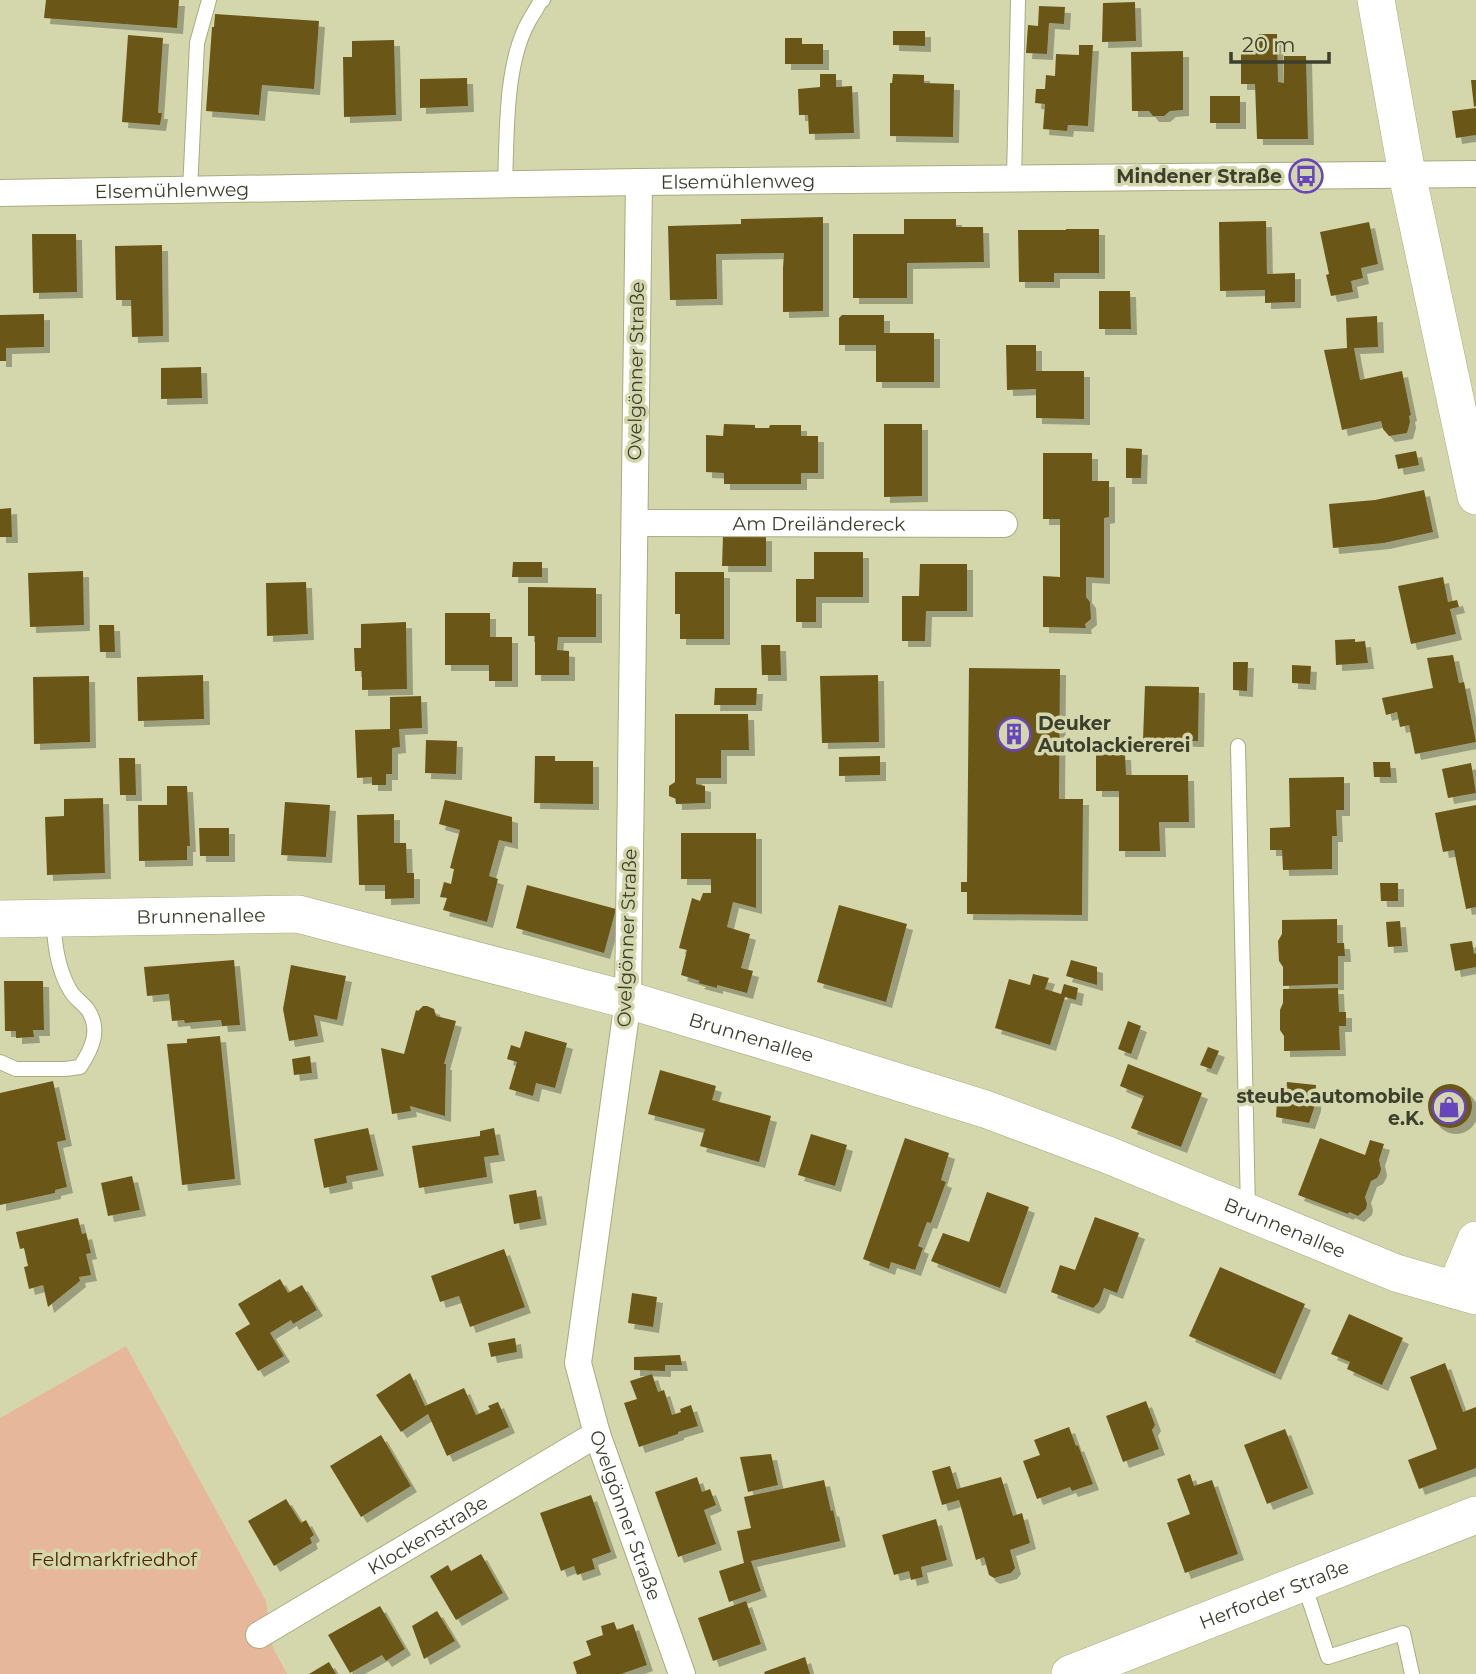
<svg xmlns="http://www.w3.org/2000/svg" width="1476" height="1674" viewBox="0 0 1476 1674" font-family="Montserrat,sans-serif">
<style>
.green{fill:#e7b79c}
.building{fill:#6b5718;filter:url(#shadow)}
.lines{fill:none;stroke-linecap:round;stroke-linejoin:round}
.lane-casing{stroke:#a8ab80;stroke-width:16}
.street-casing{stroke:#a8ab80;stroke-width:28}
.secondary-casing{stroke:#a8ab80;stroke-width:38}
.lane{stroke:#fff;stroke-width:14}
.street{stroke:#fff;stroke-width:26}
.secondary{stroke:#fff;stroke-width:37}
.labels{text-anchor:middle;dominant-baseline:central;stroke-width:7;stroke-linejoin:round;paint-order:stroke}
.poi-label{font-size:19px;font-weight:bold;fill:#3d3f2d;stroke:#d4d7ab;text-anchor:end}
.street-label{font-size:19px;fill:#3d3f2d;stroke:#d4d7ab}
.park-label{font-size:19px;fill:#512402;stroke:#d4d7ab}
</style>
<defs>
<filter id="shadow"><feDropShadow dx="6" dy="6" stdDeviation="0" flood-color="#0004"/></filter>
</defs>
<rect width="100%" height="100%" fill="#d4d7ab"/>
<polygon class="green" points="126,1346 266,1601 273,1648 287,1674 0,1674 0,1418"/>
<g class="building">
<polygon points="46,0 179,0 177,28 44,18"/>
<polygon points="1135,2 1136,41 1102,42 1103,3"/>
<polygon points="1039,6 1065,7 1064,24 1049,23 1047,54 1026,53 1028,25 1038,26"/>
<polygon points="215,14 319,21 314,89 262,85 259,115 206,111 212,27 214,27"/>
<polygon points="893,31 925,31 925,46 893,45"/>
<polygon points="1259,34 1277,34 1278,82 1284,83 1284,56 1306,56 1308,139 1257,139 1255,84 1241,84 1241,50 1259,50"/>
<polygon points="128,35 163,38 158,113 162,113 160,125 122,122"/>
<polygon points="785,38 802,38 802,44 823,44 823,64 785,64"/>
<polygon points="394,40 396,115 344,117 343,57 352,57 352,41"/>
<polygon points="1079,45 1093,45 1088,126 1068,125 1067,131 1043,129 1045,104 1035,103 1036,89 1045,89 1046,75 1055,76 1056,54 1079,55"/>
<polygon points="1183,51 1183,110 1170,111 1164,116 1153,116 1149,111 1132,111 1131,52"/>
<polygon points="820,74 836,74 836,87 852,86 854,133 809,134 808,115 799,115 798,89 820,87"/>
<polygon points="893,74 924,75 924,83 954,84 953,137 890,136 890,83 892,83"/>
<polygon points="467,78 468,106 420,108 420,79"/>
<polygon points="1471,80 1476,80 1476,106 1474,107"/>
<rect x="1210" y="96" width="30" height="27"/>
<polygon points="1476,108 1476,135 1456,138 1452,111"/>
<polygon points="823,217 823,311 783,312 783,268 784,253 716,254 717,299 670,300 668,226 741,224 741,219"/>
<polygon points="904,219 956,219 956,227 983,227 984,262 907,263 907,298 853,298 853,234 904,234"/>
<polygon points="1266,221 1267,274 1295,273 1295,302 1265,303 1265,290 1220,291 1219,222"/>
<polygon points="1369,222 1378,264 1361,268 1363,278 1351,281 1353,292 1331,296 1326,275 1329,274 1320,232"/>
<polygon points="1066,229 1099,229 1099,273 1054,273 1054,282 1019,282 1018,230 1066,230"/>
<polygon points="32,234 76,234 77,292 33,293"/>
<polygon points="162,245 163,336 132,337 131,300 116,300 115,246"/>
<polygon points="1099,291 1130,291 1131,329 1099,329"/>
<polygon points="44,314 44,347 6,348 6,361 0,361 0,315"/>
<polygon points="842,315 884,315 884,333 934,333 934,382 876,382 876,345 839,345 839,318"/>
<polygon points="1377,316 1378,347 1354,348 1360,380 1402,371 1411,415 1409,416 1410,422 1407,433 1389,436 1383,429 1381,421 1342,430 1324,350 1347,348 1346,318"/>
<polygon points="1006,345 1036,345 1036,371 1084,371 1084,419 1036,418 1036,389 1007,390"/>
<polygon points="201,367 202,398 161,399 161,368"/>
<polygon points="724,424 755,425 755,428 769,428 770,425 801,425 801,436 818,436 818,473 801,473 801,484 724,484 724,473 706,472 706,435 723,436"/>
<polygon points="884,424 922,424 922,496 884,497"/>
<polygon points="1126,448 1142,449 1141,478 1126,478"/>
<polygon points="1416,451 1419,465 1398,469 1395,455"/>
<polygon points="1043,453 1092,453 1092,481 1109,481 1109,517 1104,518 1104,578 1086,577 1086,597 1090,602 1091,619 1085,624 1086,628 1043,627 1043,576 1060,577 1060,519 1043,519"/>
<polygon points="1424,490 1433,532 1384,543 1333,548 1329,504 1375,500"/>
<polygon points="11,508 12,537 0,537 0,509"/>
<polygon points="766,535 766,566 722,566 723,536"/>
<polygon points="814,552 863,552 863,597 816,597 816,622 796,622 796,579 814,579"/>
<polygon points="513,562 542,562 542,577 512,577"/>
<polygon points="920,564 967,564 967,611 926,611 925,641 902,641 902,596 919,596"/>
<polygon points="83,571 84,625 30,627 28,573"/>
<polygon points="675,572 724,572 724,639 680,639 680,614 675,614"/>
<polygon points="1443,577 1448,602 1457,600 1459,607 1450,609 1456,634 1411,644 1398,586"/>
<polygon points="306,582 308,634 267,636 266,583"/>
<polygon points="528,587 596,588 596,637 558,637 557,650 569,651 569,675 535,675 535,636 528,636"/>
<polygon points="445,613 490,613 490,637 512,637 512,681 489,681 489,665 445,665"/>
<polygon points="406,622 407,689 362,690 362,671 355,671 354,648 361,648 361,624"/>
<polygon points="99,625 114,625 115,652 100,652"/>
<polygon points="1355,639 1355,642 1365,641 1368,663 1336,665 1335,640"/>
<polygon points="761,645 780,645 781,675 762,675"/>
<polygon points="1453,655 1459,683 1464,682 1476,742 1415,754 1409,725 1400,727 1397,712 1386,715 1382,698 1433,688 1427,658"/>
<polygon points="1233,662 1248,662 1247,691 1233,690"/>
<polygon points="1292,665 1311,666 1310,684 1292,683"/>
<polygon points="969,668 1060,669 1059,799 1083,799 1082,915 967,914 967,892 961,892 961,882 967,882"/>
<polygon points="203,675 204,719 138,721 137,677"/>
<polygon points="878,675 879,742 822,743 820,676"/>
<polygon points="89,676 90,742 34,744 33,677"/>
<polygon points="1145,686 1199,687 1198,741 1143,740"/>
<polygon points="715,688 757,688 756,705 714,705"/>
<polygon points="421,696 422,728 399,729 400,747 392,748 392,774 386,774 386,785 372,785 372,777 357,778 355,730 390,729 390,697"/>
<polygon points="675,714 748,714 749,750 721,750 721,778 696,778 696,784 705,786 705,803 676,804 676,799 669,796 669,786 675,782"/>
<polygon points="426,740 457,741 456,774 425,773"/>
<polygon points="1096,754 1125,754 1126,775 1188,775 1189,822 1159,822 1160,851 1119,851 1119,791 1096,791"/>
<polygon points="535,756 555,756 555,761 593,761 593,804 534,803"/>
<polygon points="880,756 880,775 839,776 839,757"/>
<polygon points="119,758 135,758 136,795 120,795"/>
<polygon points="1373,762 1390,762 1391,777 1374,777"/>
<polygon points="1471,763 1476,793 1448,798 1442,769"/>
<polygon points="1344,777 1344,810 1336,810 1337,836 1332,836 1332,869 1283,870 1282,850 1270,850 1270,828 1290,827 1289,778"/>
<polygon points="167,786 187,786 190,846 187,846 187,860 139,861 138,805 167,805"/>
<polygon points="103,798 105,873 47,875 45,817 64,816 64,799"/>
<polygon points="445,800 512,817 512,843 499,840 489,876 498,879 487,922 443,910 447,898 440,897 444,882 451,884 454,869 450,868 460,830 439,824"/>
<polygon points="285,802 330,805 326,857 281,855"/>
<polygon points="1476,805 1476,907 1466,909 1454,850 1443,852 1435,813"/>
<polygon points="394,814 394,843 406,843 407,873 414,873 414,898 385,899 385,885 359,885 357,815"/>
<polygon points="199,828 229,828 229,856 200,856"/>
<polygon points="681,833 756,833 756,908 733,902 727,927 750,934 741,968 753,971 747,993 717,985 717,988 698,983 700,981 681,975 687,950 679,948 692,898 700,901 703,893 711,893 711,879 681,879"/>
<polygon points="1380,883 1398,883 1398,901 1381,901"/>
<polygon points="527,885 616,909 604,953 516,928"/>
<polygon points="839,905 907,924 886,1002 817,982"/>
<polygon points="1337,919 1337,943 1344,943 1345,956 1338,956 1338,984 1283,986 1283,967 1279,961 1278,941 1282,934 1282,920"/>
<polygon points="1400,921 1402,946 1388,947 1386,922"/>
<polygon points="1472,941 1474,954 1476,953 1476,967 1455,971 1450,944"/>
<polygon points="234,960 240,1025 222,1026 221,1020 185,1023 184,1020 172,1021 169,994 147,996 144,967"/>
<polygon points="1071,960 1097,967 1097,985 1066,976"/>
<polygon points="291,965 346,976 337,1020 314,1015 318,1036 289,1041 283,1009"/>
<polygon points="1033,974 1049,978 1045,989 1061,994 1064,984 1078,988 1076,1000 1065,997 1050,1045 995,1028 1009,979 1030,985"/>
<polygon points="4,981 43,981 44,1030 33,1030 34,1037 16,1038 16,1031 5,1031"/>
<polygon points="1338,988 1339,1012 1346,1012 1346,1026 1339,1026 1340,1050 1284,1051 1284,1036 1280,1030 1280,1010 1283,1003 1283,989"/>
<polygon points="423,1006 427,1006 434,1009 436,1016 456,1021 444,1064 446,1064 445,1116 410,1106 411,1111 392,1114 381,1048 404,1054 416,1010 418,1011"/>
<polygon points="1128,1021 1141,1026 1131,1054 1118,1049"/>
<polygon points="525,1031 567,1043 555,1088 536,1083 533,1096 509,1089 517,1062 507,1059 511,1045 520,1048"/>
<polygon points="220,1036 235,1179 182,1185 167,1044 187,1043 187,1039"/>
<polygon points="1208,1047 1219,1051 1211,1069 1200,1065"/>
<polygon points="310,1056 312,1073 294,1075 292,1059"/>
<polygon points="1128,1064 1202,1093 1181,1147 1131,1128 1144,1096 1120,1086"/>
<polygon points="660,1070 716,1086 712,1100 771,1116 759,1162 700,1146 705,1129 648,1114"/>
<polygon points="53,1081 66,1140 57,1142 67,1187 55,1190 55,1193 0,1205 0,1093"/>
<polygon points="1287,1082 1316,1085 1315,1105 1309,1123 1276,1117 1277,1101 1285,1102"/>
<circle cx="1450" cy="1106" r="22"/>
<polygon points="368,1128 378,1170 346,1176 347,1183 324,1188 314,1139"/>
<polygon points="494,1128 499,1155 484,1157 487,1177 419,1188 412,1146 480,1136 480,1131"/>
<polygon points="811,1134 847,1145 835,1186 798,1175"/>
<polygon points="905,1138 949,1153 941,1180 946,1182 931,1223 927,1222 918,1246 923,1248 915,1270 891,1262 889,1269 863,1259"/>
<polygon points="1320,1138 1365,1155 1370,1140 1384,1144 1379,1160 1381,1169 1380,1173 1377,1178 1371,1181 1365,1197 1367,1204 1366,1209 1358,1216 1349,1212 1348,1214 1298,1195"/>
<polygon points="132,1176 140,1210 108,1216 101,1183"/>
<polygon points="536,1190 541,1219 514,1224 509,1195"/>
<polygon points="987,1192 1029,1207 1000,1288 931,1261 943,1233 969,1242"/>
<polygon points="1095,1217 1139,1233 1117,1293 1104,1288 1099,1302 1093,1308 1051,1292 1060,1265 1075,1270"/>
<polygon points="78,1218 82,1234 86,1233 91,1253 86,1254 91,1275 79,1277 80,1281 48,1307 43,1285 29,1289 24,1267 28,1266 24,1248 20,1249 16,1232"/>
<polygon points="504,1249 525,1307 470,1327 459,1296 440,1302 431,1276"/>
<polygon points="1220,1267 1305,1304 1275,1374 1189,1336"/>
<polygon points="280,1279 288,1293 302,1285 317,1310 293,1324 291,1320 270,1333 284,1356 258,1371 235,1333 250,1324 238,1304"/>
<polygon points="632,1293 657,1297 653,1327 628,1323"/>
<polygon points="1349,1314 1403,1338 1382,1385 1347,1369 1350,1362 1331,1354"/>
<polygon points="515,1338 517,1352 491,1357 488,1343"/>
<polygon points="680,1355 682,1365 665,1365 665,1371 634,1370 634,1357"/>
<polygon points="1445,1363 1463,1412 1476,1407 1476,1468 1419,1489 1408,1460 1437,1449 1410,1377"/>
<polygon points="410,1373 425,1406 464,1388 476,1415 490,1409 488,1406 498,1402 509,1427 447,1456 428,1414 401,1432 376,1395"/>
<polygon points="652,1374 658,1392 664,1390 672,1415 681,1412 680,1409 691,1405 698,1426 678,1432 678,1434 639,1447 624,1403 637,1399 630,1381"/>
<polygon points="1146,1401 1155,1425 1152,1430 1159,1449 1123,1462 1106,1416"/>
<polygon points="1069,1427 1076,1446 1078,1445 1093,1484 1072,1491 1070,1487 1037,1499 1023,1461 1040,1455 1034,1440"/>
<polygon points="1285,1429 1308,1488 1267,1504 1244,1445"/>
<polygon points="381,1435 411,1486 361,1517 330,1466"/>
<polygon points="771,1454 778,1485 748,1492 740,1457"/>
<polygon points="950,1466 957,1489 1001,1477 1013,1516 1022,1513 1030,1543 1010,1550 1015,1568 1011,1573 994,1578 989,1575 984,1557 976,1560 959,1500 942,1505 932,1471"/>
<polygon points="1190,1474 1194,1486 1212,1480 1238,1554 1185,1573 1167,1523 1190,1514 1177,1479"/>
<polygon points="697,1477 702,1492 710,1489 716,1505 704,1510 716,1544 678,1557 655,1492"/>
<polygon points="824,1480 831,1511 833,1510 840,1541 751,1561 761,1591 729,1602 719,1571 744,1563 737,1531 751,1528 744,1497"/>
<polygon points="591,1495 611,1552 592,1559 595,1569 577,1575 574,1566 561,1571 540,1513"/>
<polygon points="286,1499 301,1523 306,1520 314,1535 310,1538 312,1543 274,1566 248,1521"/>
<polygon points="936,1519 947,1560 921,1567 923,1577 911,1580 909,1571 894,1575 882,1535"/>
<polygon points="481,1554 503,1593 456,1620 430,1576 448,1565 451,1571"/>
<polygon points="746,1601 761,1644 713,1661 698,1618"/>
<polygon points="380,1606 405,1649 386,1661 382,1655 350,1673 328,1635"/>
<polygon points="437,1611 455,1641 424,1659 412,1626"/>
<polygon points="614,1622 617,1630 633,1624 647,1665 621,1674 577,1674 573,1662 591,1655 586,1641 603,1635 601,1626"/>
<polygon points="805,1657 810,1674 765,1674 764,1672"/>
<polygon points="329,1662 336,1674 309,1674"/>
</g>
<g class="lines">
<defs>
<g id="lane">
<polyline points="1014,179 1018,0"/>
<path d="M505 184C507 137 505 74 524 31 528 21 535 12 540 2L543 0"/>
<polyline points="190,190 197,43 209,0"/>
<polyline points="1238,746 1248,1210"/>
<path d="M0 1062 16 1069H65L80 1067C92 1049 101 1030 88 1010 83 1003 74 998 70 990 57 968 55 944 53 920"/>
<polyline points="1304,1584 1328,1657 1403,1633 1412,1674"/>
</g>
<g id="street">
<path id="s1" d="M639 182 628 1000 578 1363 597 1434 682 1674"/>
<path id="s2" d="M0 193 639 182 1476 174"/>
<path id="s3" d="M635 523 1004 524"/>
<path id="s4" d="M259 1635 597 1434"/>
</g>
<g id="secondary">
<polyline points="1376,0 1407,174 1476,496"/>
<path id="s5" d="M0 919 298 914 628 1000 808 1054 985 1109 1108 1155 1396 1273 1476 1296"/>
<polyline points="1455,1290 1476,1240"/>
<path id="s6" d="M1070 1674 1476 1515"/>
</g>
</defs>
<use href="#lane" class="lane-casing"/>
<use href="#street" class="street-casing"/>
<use href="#secondary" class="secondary-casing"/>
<use href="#lane" class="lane"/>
<use href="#street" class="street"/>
<use href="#secondary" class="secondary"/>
</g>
<defs>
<symbol id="bus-ring" viewBox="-11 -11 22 22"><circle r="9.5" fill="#d4d7ab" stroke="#6645bd" stroke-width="1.5"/><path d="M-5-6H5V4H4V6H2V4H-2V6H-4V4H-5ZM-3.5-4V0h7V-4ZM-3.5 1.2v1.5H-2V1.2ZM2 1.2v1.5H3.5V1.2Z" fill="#6645bd"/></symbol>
<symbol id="building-ring" viewBox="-11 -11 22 22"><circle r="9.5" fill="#d4d7ab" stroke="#6645bd" stroke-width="1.5"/><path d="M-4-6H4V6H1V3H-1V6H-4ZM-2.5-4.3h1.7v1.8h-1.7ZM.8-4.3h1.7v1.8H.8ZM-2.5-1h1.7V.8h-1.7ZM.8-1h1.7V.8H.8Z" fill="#6645bd"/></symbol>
<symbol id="shop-ring" viewBox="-11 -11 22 22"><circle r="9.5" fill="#d4d7ab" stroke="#6645bd" stroke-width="1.5"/><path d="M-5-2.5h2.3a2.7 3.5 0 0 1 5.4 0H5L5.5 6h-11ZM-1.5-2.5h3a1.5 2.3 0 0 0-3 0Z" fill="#6645bd"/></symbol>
</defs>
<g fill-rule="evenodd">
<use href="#bus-ring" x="1287" y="157" width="38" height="38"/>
<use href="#building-ring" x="995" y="715" width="38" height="38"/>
<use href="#shop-ring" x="1430" y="1088" width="38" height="38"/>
</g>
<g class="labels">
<g class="poi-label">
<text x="1282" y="176">Mindener Straße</text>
<text x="1038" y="723" text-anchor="start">Deuker<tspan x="1038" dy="22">Autolackiererei</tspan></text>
<text x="1424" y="1096">steube.automobile<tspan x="1424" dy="22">e.K.</tspan></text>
</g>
<g class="street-label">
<text stroke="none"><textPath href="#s2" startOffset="738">Elsemühlenweg</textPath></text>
<text stroke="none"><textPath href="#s2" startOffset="172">Elsemühlenweg</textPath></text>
<text transform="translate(636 371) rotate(-89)">Ovelgönner Straße</text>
<text stroke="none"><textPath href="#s3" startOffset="184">Am Dreiländereck</textPath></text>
<text stroke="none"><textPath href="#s5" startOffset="201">Brunnenallee</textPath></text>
<text transform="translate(627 938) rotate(-88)">Ovelgönner Straße</text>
<text stroke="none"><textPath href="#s5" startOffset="768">Brunnenallee</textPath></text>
<text stroke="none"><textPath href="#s5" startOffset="1335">Brunnenallee</textPath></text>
<text stroke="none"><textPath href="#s1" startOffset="1344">Ovelgönner Straße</textPath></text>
<text stroke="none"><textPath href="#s4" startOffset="196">Klockenstraße</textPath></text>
<text stroke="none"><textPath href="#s6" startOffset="219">Herforder Straße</textPath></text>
</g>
<g class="park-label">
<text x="114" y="1559">Feldmarkfriedhof</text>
</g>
</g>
<path d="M1231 52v10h98v-10" fill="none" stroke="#3d3f2d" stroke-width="3.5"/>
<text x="1242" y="52" font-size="21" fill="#3d3f2d" stroke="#d4d7ab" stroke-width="5" paint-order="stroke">20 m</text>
</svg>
